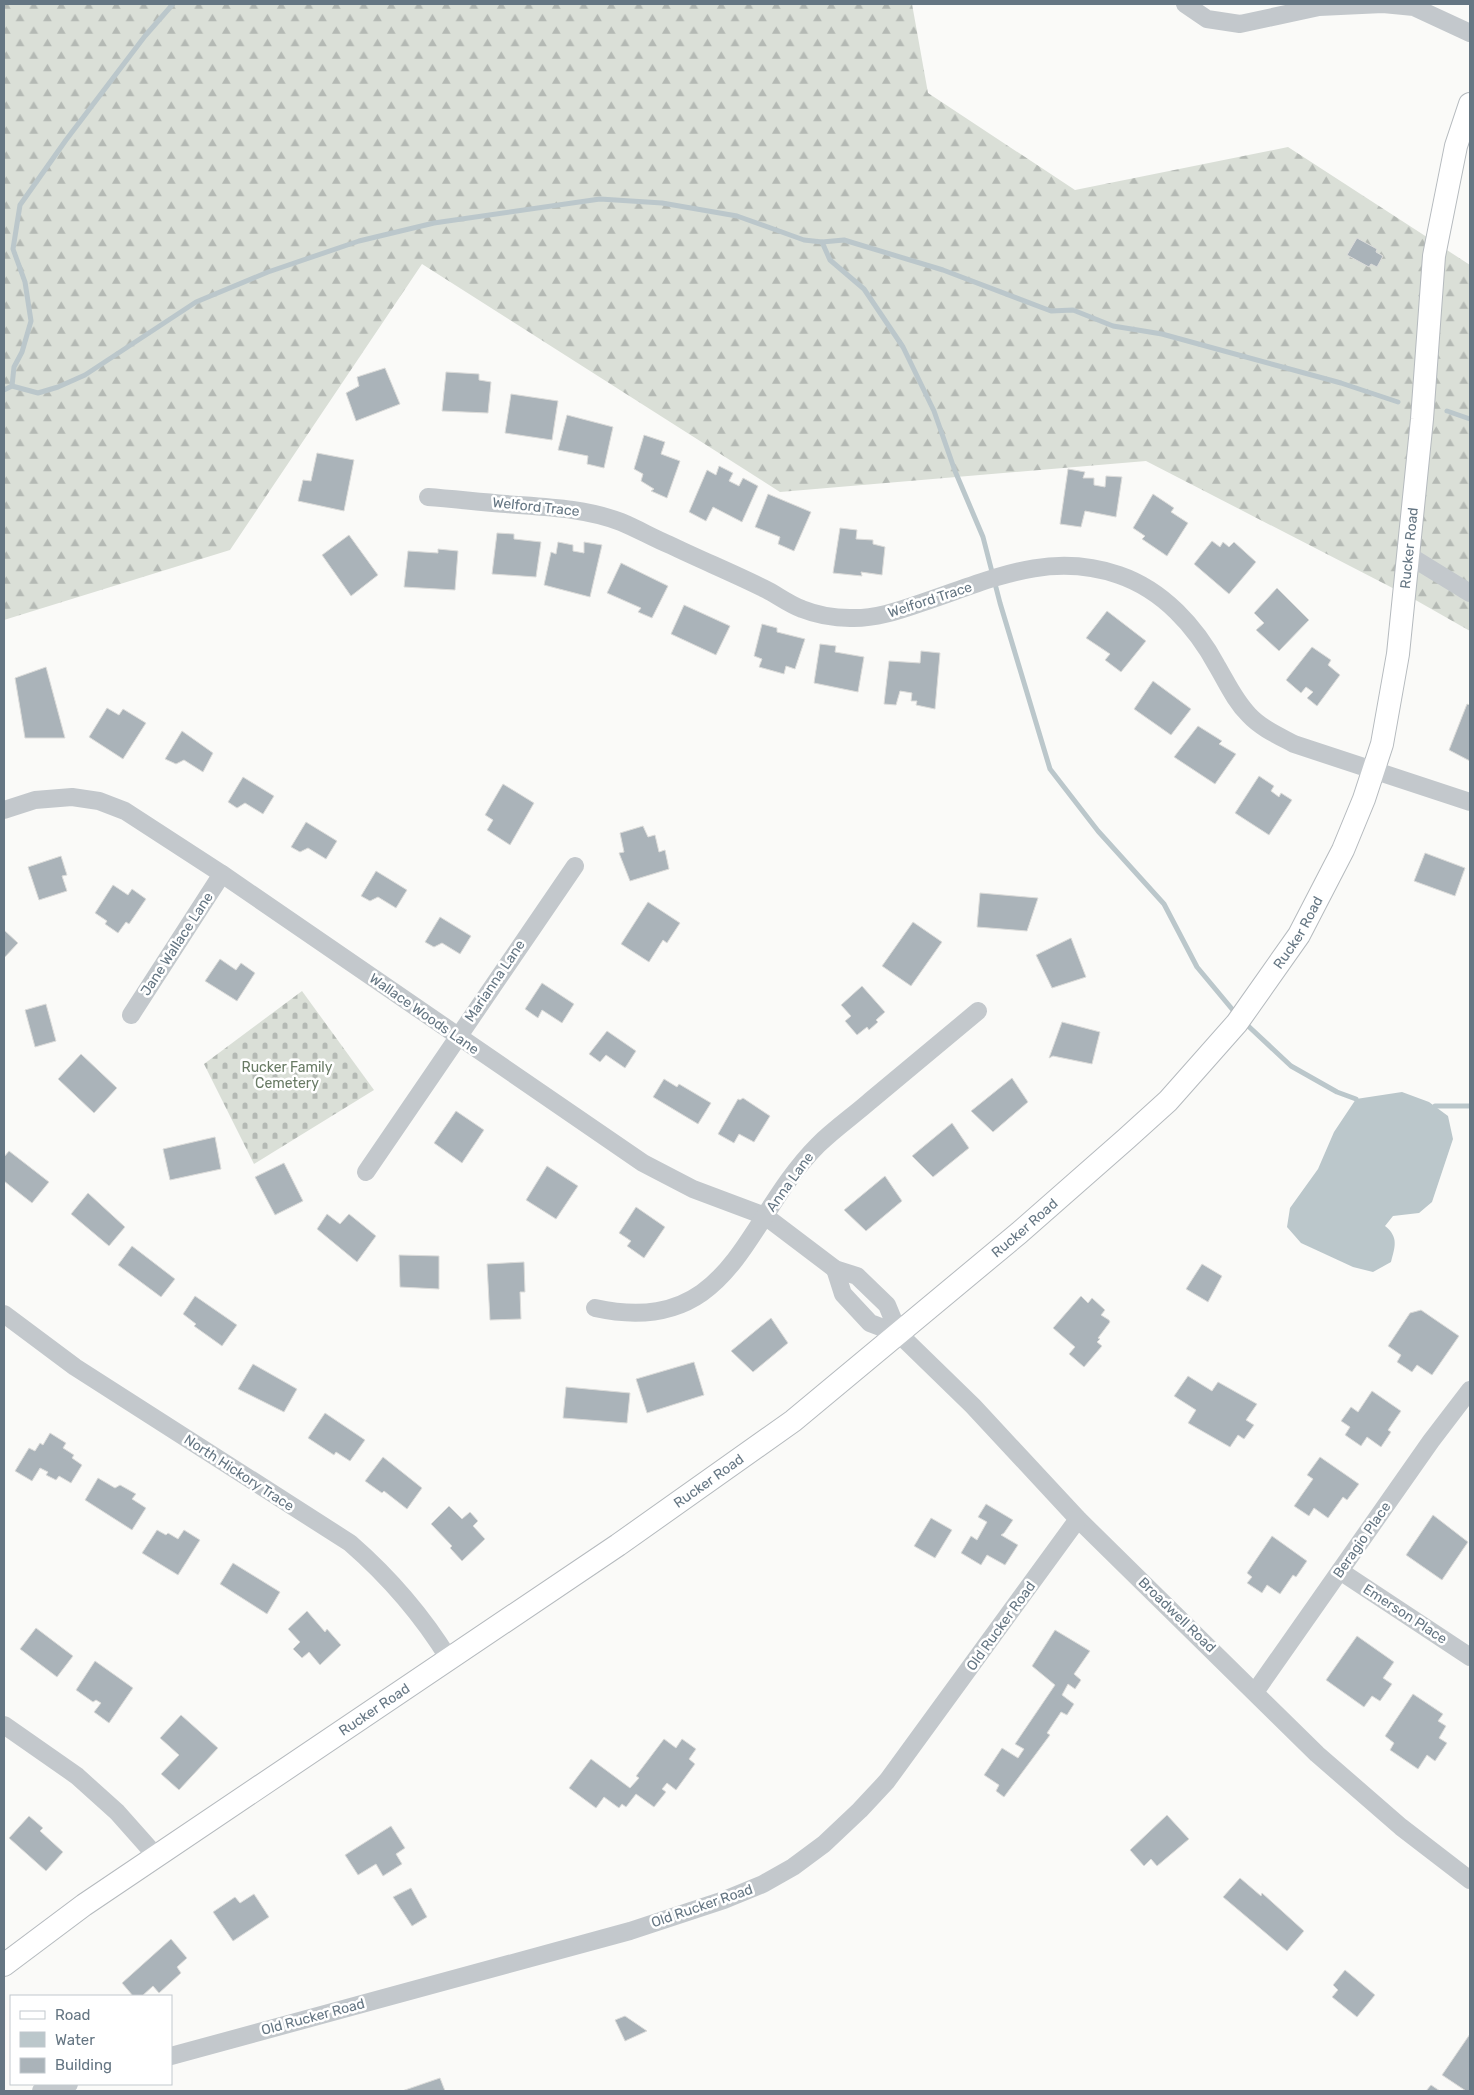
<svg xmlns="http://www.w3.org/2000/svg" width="1474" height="2095" viewBox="0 0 1474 2095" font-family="Rubik,sans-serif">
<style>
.forest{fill:url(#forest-firs)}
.cemetery{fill:url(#cemetery-stones)}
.water{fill:#bbc7cb}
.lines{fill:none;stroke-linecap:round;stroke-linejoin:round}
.stream{stroke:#bbc7cb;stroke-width:5}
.building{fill:#aab3b9;stroke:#dcdcda}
.major-casing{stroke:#b5babe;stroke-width:24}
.minor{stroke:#c3c8cc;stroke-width:18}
.major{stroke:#fff;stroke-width:22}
.labels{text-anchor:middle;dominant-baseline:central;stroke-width:5;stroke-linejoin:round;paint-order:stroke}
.street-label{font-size:14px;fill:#657683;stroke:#fff}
.park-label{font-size:14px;fill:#687a64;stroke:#fff}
</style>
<defs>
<pattern id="forest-firs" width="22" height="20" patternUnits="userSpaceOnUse" patternTransform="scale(1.25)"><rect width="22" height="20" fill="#dadfd7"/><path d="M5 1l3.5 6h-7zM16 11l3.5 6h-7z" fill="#b4b9b4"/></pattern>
<pattern id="cemetery-stones" width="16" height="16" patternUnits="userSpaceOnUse" patternTransform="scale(1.25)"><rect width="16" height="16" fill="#dadfd7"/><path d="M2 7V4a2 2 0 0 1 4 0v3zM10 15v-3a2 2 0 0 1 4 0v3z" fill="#b4b9b4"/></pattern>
</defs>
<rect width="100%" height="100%" fill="#fafaf8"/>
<polygon class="forest" points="4,4 912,4 928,93 1075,190 1288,147 1470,265 1470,631 1412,598 1146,461 780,492 422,264 230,550 4,620"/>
<polygon class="cemetery" points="302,991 374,1090 254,1164 204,1064"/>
<path class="water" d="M1402 1092 1429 1102 1448 1116 1453 1139 1432 1202 1419 1213 1393 1216 1385 1226C1399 1237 1395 1247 1391 1262L1373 1272 1353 1267 1301 1243 1287 1227 1290 1208 1318 1169 1334 1132 1356 1099Z"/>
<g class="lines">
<g class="stream">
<polyline points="822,242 830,260 864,289 903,347 934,411 955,471 983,537 1000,603 1050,769 1098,831 1164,904 1197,967 1237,1015"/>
<polyline points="12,386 14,367 22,352 31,321 25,282 13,249 20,205 66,140 145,36 173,4"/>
<polyline points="4,390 12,386 38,393 58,387 85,375 196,302 268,272 359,241 434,223 600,199 662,203 737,216 804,240 822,242 844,240 943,270 1051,311 1073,310 1113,326 1162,334 1341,383 1398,402"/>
<polyline points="1447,411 1470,419"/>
<polyline points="1245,1023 1291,1066 1337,1092 1356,1099"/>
<polyline points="1435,1106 1470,1106"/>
</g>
</g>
<g class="building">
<polygon points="1357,238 1377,249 1376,252 1383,256 1377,267 1371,264 1369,267 1347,255"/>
<polygon points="385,368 400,404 356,421 346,393 359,386 357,377"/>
<polygon points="446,372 479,374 479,380 491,382 488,413 442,411"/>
<polygon points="511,394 558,401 552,440 505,433"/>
<polygon points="567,415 613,427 604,468 587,464 588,456 558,450"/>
<polygon points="644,435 665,442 661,454 680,461 667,498 651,491 654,489 641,481 643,474 634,469"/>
<polygon points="317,453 354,460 344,511 298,501 303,480 311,481"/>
<polygon points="719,466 733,473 729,481 739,486 743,478 758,486 742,522 713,507 706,521 689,512 707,470 716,475"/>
<polygon points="1068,469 1085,472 1083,478 1094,478 1094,485 1105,487 1106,476 1122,477 1116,517 1085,511 1081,527 1060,524"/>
<polygon points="768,494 811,512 794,551 778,544 780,537 755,527"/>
<polygon points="1153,494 1174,508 1171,512 1188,523 1167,556 1142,539 1145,536 1133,528"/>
<polygon points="840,528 857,530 856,539 873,540 873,544 885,547 882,575 861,572 862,576 833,573"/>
<polygon points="497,533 514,534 514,539 541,542 536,577 492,574"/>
<polygon points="349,535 378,575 351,596 322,555"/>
<polygon points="1212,541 1220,547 1223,542 1229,547 1234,542 1256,562 1229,594 1194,564"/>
<polygon points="558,542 573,545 573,551 584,553 584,542 602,545 590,597 544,585 551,552 556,554"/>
<polygon points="438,549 458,551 455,590 404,587 408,551 438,553"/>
<polygon points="621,563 668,586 652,618 638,612 641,608 607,593"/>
<polygon points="1277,588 1309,620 1279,651 1256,630 1264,623 1254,613"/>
<polygon points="684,605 730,626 716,655 671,634"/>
<polygon points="1107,611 1146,641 1121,672 1105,660 1110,654 1086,638"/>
<polygon points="762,624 777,628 777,632 805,639 795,669 786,666 784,674 759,667 762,659 754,656"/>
<polygon points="820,644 836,646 835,652 864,657 858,692 814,683"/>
<polygon points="1312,647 1331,660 1328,665 1340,675 1317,706 1307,698 1313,692 1306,687 1301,693 1286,680"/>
<polygon points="921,651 940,653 935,709 916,705 917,701 911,701 912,693 900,691 896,705 884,704 889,661 920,663"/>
<polygon points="46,667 65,738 25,738 15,678"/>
<polygon points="1153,681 1191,709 1171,735 1134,709"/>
<polygon points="1467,704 1470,705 1470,761 1449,750"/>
<polygon points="107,708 119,715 123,709 146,723 123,759 89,737"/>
<polygon points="1198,726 1222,741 1219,744 1236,754 1215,784 1174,757"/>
<polygon points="182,731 213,753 203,772 184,760 176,764 165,759"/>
<polygon points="1259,776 1274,786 1271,791 1279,797 1281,793 1292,800 1269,835 1235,813"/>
<polygon points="243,777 274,796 263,814 245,803 237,808 228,802"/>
<polygon points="503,784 534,803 510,845 487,830 493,820 485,815"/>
<polygon points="306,822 337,841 326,859 308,848 300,852 291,847"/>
<polygon points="643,826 648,837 655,835 659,852 665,850 669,869 630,881 619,853 624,852 620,833"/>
<polygon points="1425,853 1465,868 1455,896 1414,881"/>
<polygon points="61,856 67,875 62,876 67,891 39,900 28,867"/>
<polygon points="376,871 407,890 396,908 378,897 370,901 361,896"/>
<polygon points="113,885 128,895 132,889 146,899 129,924 126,922 118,933 105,924 107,921 95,913"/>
<polygon points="980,893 1038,898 1027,931 977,927"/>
<polygon points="648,902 680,923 667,943 663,940 649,962 621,944"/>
<polygon points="440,917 471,936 460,954 442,943 434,947 425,942"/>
<polygon points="913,922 942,942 911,986 882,966"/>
<polygon points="4,930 18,943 4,958"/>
<polygon points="1071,938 1086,977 1052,988 1036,955"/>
<polygon points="220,959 236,970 241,963 255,973 237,1001 205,981"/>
<polygon points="542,983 574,1004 562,1023 542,1010 538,1018 525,1009"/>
<polygon points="862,986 885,1012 876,1020 878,1022 869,1030 867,1027 857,1035 845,1021 851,1016 841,1005"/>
<polygon points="46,1004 56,1041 35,1047 25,1010"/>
<polygon points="1062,1022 1100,1032 1092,1064 1053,1056 1049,1058"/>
<polygon points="607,1031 636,1051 625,1068 606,1055 600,1062 589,1054"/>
<polygon points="81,1054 117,1088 94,1113 58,1079"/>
<polygon points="1012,1078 1028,1102 993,1132 971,1111"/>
<polygon points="664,1079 677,1087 679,1084 711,1103 698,1124 653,1097"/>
<polygon points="743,1098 770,1116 754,1142 739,1134 734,1143 718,1134 738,1099 740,1100"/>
<polygon points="456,1111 484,1130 462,1163 434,1143"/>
<polygon points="952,1123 969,1148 933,1177 912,1156"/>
<polygon points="215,1137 221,1169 170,1180 163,1149"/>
<polygon points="9,1151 49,1182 32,1203 4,1181 4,1157"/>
<polygon points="284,1163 303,1201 275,1215 255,1177"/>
<polygon points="547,1166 578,1186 556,1219 526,1200"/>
<polygon points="885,1176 902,1201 866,1231 844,1210"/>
<polygon points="88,1193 125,1227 109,1246 71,1214"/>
<polygon points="636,1207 665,1227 644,1258 627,1246 631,1241 619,1233"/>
<polygon points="327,1214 340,1224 349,1214 376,1236 357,1262 317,1229"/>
<polygon points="132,1246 175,1279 161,1297 118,1265"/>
<polygon points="399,1255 439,1256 439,1289 400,1287"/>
<polygon points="524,1262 525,1292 520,1292 521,1319 490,1320 487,1264"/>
<polygon points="1202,1264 1222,1276 1208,1302 1186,1289"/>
<polygon points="195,1296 237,1325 222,1346 194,1326 196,1324 183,1314"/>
<polygon points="1081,1296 1088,1303 1092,1298 1105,1310 1101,1315 1109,1320 1110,1322 1098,1338 1100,1339 1097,1342 1102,1346 1084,1367 1069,1354 1075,1347 1053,1328"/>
<polygon points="1421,1310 1459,1336 1432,1375 1417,1365 1412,1372 1397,1362 1401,1355 1388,1346 1410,1313"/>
<polygon points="771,1318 788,1343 753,1372 731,1351"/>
<polygon points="694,1362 704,1395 647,1413 636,1379"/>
<polygon points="253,1364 297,1389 284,1412 238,1389"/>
<polygon points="1188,1376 1212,1391 1218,1382 1257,1404 1246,1420 1254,1425 1244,1439 1238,1435 1230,1447 1188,1423 1196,1410 1174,1396"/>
<polygon points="566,1387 630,1393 627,1423 563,1418"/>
<polygon points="1372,1391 1401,1411 1388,1430 1391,1432 1381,1447 1367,1437 1361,1446 1345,1435 1350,1427 1341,1421 1351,1407 1358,1412"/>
<polygon points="325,1413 365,1440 350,1461 336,1452 334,1455 308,1438"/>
<polygon points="50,1433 66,1443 63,1448 74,1455 72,1458 82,1465 71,1483 59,1476 56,1480 46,1475 48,1472 40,1468 32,1481 15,1471 29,1448 35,1451 40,1443 43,1445"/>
<polygon points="383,1457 422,1488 407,1509 384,1491 382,1493 365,1481"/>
<polygon points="1320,1457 1359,1484 1347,1500 1343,1497 1328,1518 1314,1508 1309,1516 1294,1506 1313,1479 1307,1475"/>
<polygon points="98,1478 115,1488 120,1485 136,1494 132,1499 146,1508 132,1530 85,1500"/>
<polygon points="986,1504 1013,1520 1004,1533 1001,1535 1018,1545 1005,1565 987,1555 981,1565 961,1553 971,1536 977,1540 987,1522 978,1517"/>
<polygon points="449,1506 462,1519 470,1512 478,1521 473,1526 485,1539 462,1561 450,1548 452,1546 431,1524"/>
<polygon points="1433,1515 1468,1542 1442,1580 1406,1555"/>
<polygon points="931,1518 952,1530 935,1558 914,1546"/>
<polygon points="157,1530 166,1535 168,1533 178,1539 184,1530 200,1540 178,1575 142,1553"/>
<polygon points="1272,1536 1307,1561 1296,1577 1293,1575 1280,1594 1267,1585 1262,1593 1247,1583 1252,1577 1247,1573"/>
<polygon points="233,1563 280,1592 267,1614 220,1584"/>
<polygon points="307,1611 325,1632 327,1629 341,1645 320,1665 309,1652 302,1658 293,1649 300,1642 288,1629"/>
<polygon points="36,1628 73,1656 57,1677 20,1649"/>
<polygon points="1055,1630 1090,1651 1074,1674 1081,1680 1075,1689 1068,1684 1062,1695 1074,1704 1067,1715 1061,1712 1047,1733 1050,1735 1004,1797 996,1791 999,1785 984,1775 1002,1748 1018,1758 1024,1749 1015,1744 1055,1685 1032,1666"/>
<polygon points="1357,1636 1394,1662 1383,1678 1392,1684 1380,1701 1372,1696 1364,1707 1326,1680"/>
<polygon points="95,1661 133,1688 109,1723 94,1712 101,1703 96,1700 93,1702 76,1690"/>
<polygon points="1413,1694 1443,1714 1438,1721 1446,1726 1439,1738 1447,1743 1435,1761 1427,1755 1418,1769 1390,1750 1394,1743 1385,1736"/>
<polygon points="181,1715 218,1748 179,1790 161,1774 179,1755 160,1738"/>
<polygon points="664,1739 676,1748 682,1739 696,1749 689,1759 695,1764 676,1790 667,1783 662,1789 666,1792 654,1807 636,1794 626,1807 622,1804 619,1808 604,1797 596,1808 569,1788 591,1759 630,1788 639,1778 636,1776"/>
<polygon points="1167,1815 1189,1839 1157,1866 1151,1859 1144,1866 1130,1850"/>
<polygon points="29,1816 43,1828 40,1831 63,1852 46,1871 9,1838"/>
<polygon points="391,1826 405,1848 396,1854 402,1864 383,1876 376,1864 358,1875 345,1855"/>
<polygon points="1240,1878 1261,1896 1262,1893 1304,1931 1287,1951 1223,1897"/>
<polygon points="411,1888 427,1917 412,1926 393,1897"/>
<polygon points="254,1894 269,1917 233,1941 213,1912 235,1897 240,1903"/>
<polygon points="171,1939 187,1958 177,1967 181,1973 159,1993 153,1986 142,1996 133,1996 122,1983"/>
<polygon points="1345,1970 1375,1995 1357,2017 1332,1997 1338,1990 1333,1985"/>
<polygon points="625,2016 647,2031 625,2041 615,2020"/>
<polygon points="1470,2034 1470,2091 1466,2091 1442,2075"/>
<polygon points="440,2078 445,2091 402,2091"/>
<polygon points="1431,2085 1440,2091 1426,2091"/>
</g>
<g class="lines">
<defs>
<g id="major">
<path id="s1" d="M4 1965 84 1905 618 1545 793 1421 1019 1233 1126 1139 1168 1101 1237 1023 1299 935 1343 850 1364 799 1382 744 1398 654 1422 419 1434 256 1456 146 1470 104"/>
</g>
</defs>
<use href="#major" class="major-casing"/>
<g class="minor">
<polyline points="1185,4 1207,19 1240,24 1319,7 1383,4 1414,7 1470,33"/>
<path d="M428 497C454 499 480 502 506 504 544 507 585 508 621 522 638 529 653 538 670 545 701 560 733 573 763 588 776 594 788 604 802 609 817 615 834 618 850 618 874 619 898 611 921 603 988 581 1047 550 1119 575 1163 590 1196 627 1217 666 1227 683 1235 701 1249 715 1261 728 1279 736 1294 744L1470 802"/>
<polyline points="1408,555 1470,593"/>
<polyline points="4,810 35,800 72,797 99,801 125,811 222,874 643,1163 693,1189 765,1216 835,1269 857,1276 887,1305 899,1334 973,1406 1078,1519 1317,1754 1401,1827 1470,1880"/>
<polyline points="131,1015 222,874"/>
<polyline points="366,1172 575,866"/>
<polyline points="835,1269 843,1294 870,1323 899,1334"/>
<path d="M595 1308C733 1338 743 1220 818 1145 834 1129 853 1116 870 1101 906 1071 942 1041 978 1011"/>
<path d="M4 1314 75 1367 350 1543C389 1577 422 1615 449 1659"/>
<polyline points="1340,1571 1470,1657"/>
<polyline points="1255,1692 1431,1441 1470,1390"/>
<polyline points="4,1725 77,1776 117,1812 157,1857"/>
<polyline points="171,2056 630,1931 724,1900 763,1884 793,1867 824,1844 860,1810 887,1781 1078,1519"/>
<polyline points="41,2091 69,2084"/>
</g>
<use href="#major" class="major"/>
</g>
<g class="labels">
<g class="street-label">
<text transform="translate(536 507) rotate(6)">Welford Trace</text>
<text stroke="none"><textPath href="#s1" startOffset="2070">Rucker Road</textPath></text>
<text transform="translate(930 600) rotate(-18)">Welford Trace</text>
<text stroke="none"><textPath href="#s1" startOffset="1665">Rucker Road</textPath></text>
<text transform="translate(177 944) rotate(-57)">Jane Wallace Lane</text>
<text transform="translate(495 981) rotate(-56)">Marianna Lane</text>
<text transform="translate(424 1014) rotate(35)">Wallace Woods Lane</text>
<text transform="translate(790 1182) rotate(-54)">Anna Lane</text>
<text stroke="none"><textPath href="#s1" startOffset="1260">Rucker Road</textPath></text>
<text transform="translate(239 1473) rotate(33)">North Hickory Trace</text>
<text stroke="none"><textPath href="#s1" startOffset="855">Rucker Road</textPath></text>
<text transform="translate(1362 1540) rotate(-55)">Beragio Place</text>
<text transform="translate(1405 1614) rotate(33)">Emerson Place</text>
<text transform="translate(1177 1615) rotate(44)">Broadwell Road</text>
<text transform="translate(1001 1626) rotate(-54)">Old Rucker Road</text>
<text stroke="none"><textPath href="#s1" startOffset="450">Rucker Road</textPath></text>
<text transform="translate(702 1906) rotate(-19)">Old Rucker Road</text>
<text transform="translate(313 2017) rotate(-15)">Old Rucker Road</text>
</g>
<g class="park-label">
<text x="287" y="1067">Rucker Family<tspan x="287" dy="16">Cemetery</tspan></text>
</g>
</g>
<rect width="1474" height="2095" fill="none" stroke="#657683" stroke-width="10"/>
<rect x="10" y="1995" width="162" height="90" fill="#ffffff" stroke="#c1c8cd"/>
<rect x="20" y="2011" width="25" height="8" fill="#ffffff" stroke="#c1c8cd"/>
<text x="55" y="2020" font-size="15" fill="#657683">Road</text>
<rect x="20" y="2032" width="25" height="15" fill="#bbc7cb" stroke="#c1c8cd"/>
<text x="55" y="2045" font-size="15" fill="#657683">Water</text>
<rect x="20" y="2058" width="25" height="15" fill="#aab3b9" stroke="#c1c8cd"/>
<text x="55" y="2070" font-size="15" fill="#657683">Building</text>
</svg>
